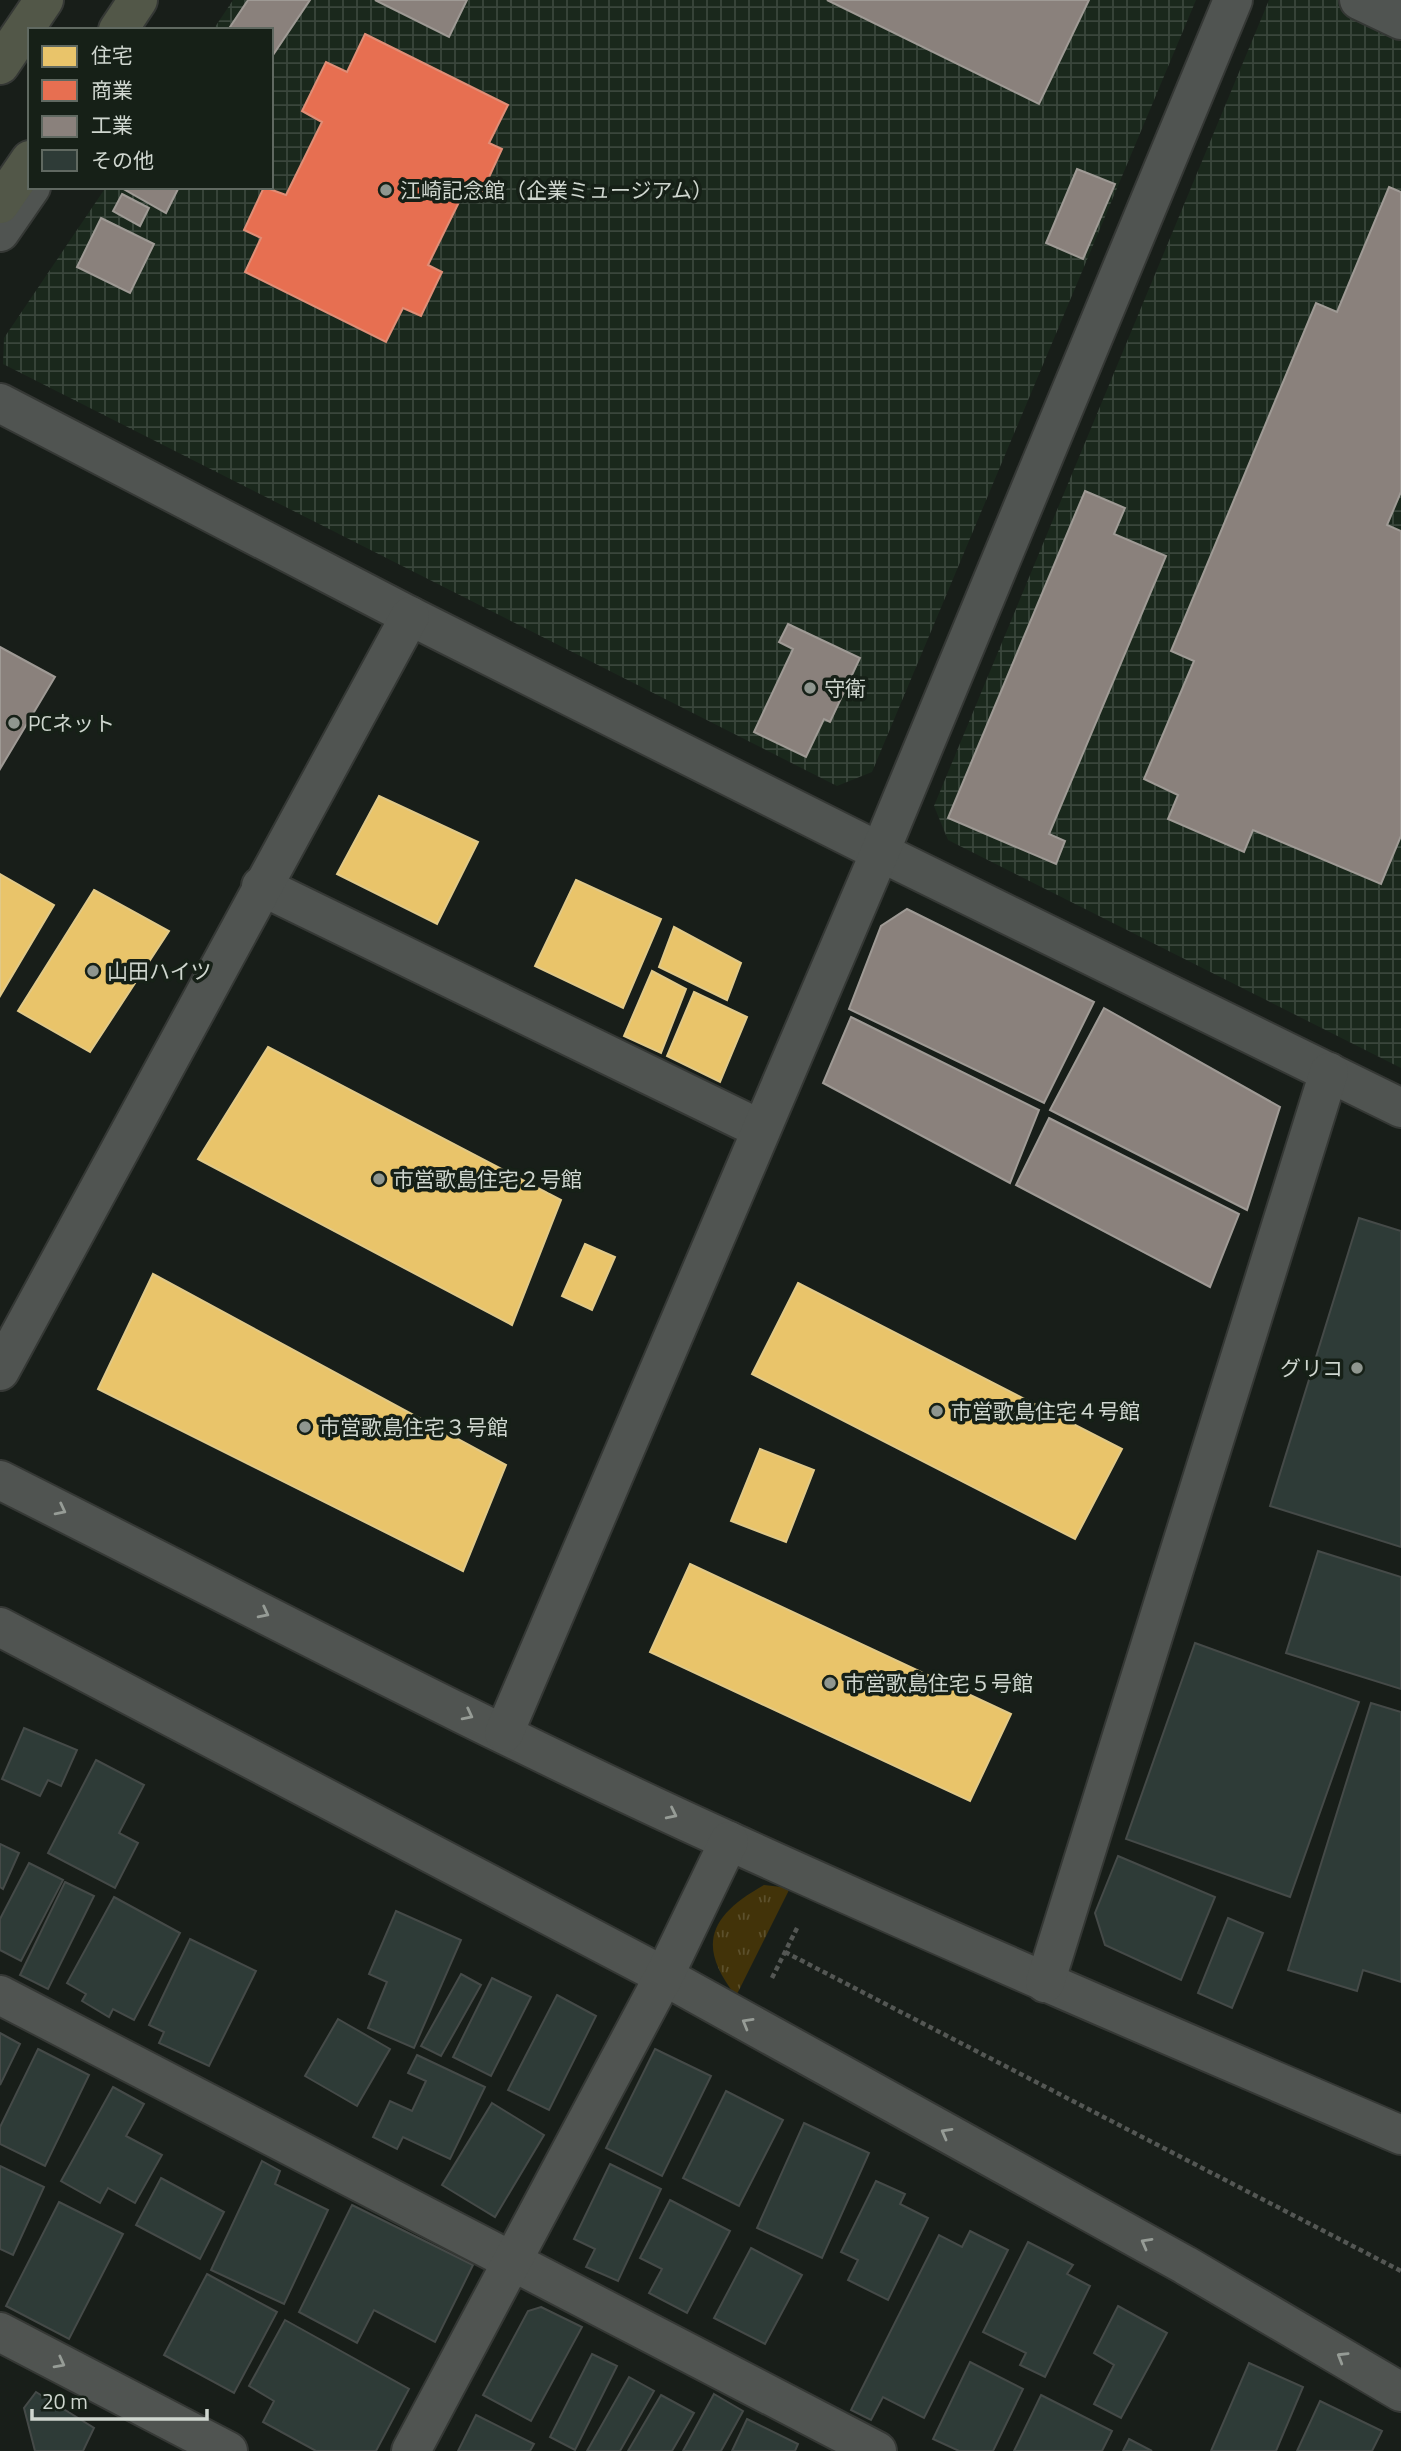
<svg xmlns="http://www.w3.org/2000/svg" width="1401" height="2451" viewBox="0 0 1401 2451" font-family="'Titillium Web','Noto Sans JP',sans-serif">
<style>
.industrial{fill:url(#industrial-grid)}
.grass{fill:url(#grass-tufts)}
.homes{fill:#e9c46a;stroke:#e1c988;stroke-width:2}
.shops{fill:#e76f51;stroke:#e08e77;stroke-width:2}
.industry{fill:#8a817c;stroke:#9f9a95;stroke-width:2}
.building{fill:#2e3b37;stroke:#454a48;stroke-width:2}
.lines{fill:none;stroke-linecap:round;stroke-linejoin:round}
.minor-casing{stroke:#353835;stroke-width:42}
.highway-casing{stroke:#353835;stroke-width:42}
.path{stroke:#545754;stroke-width:4.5;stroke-dasharray:5 3.5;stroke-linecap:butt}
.minor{stroke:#505451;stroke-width:38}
.highway{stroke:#525748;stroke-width:38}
.oneway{stroke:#969c96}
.poi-dot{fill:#8f968f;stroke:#162017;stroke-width:2.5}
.labels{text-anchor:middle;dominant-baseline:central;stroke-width:7;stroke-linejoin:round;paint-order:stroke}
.poi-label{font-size:21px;fill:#cfd6cf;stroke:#162017;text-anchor:start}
</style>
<defs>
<pattern id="industrial-grid" width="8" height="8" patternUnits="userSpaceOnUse" patternTransform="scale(1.75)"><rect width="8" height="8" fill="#1a281c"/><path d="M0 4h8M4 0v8" fill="none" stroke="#3a463c"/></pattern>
<pattern id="grass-tufts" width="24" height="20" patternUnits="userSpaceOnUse" patternTransform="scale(1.75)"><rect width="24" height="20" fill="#423309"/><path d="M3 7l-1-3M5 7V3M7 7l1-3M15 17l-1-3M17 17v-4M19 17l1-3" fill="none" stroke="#5c502c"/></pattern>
</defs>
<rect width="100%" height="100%" fill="#181e19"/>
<g class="industrial">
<polygon points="233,0 1196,0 872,772 837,786 3,364 4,338 106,187 271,187 271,30 213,30"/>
<polygon points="1269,0 1401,0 1401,1068 948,840 934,806"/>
</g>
<path class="grass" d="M764 1885 790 1888 736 1996C695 1944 711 1915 764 1885Z"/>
<g class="homes">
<polygon points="379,796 478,842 437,924 337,874"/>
<polygon points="0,874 54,905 0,996"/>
<polygon points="576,880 661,919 623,1008 535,966"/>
<polygon points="94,890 169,931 90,1052 18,1011"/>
<polygon points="674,927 741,963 727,1000 659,967"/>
<polygon points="652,971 686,989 661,1053 624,1036"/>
<polygon points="694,992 747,1017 720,1082 667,1056"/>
<polygon points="268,1047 561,1200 512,1325 198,1159"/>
<polygon points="585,1244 615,1257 592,1310 562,1296"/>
<polygon points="153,1274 506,1465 463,1571 98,1389"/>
<polygon points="798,1283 1122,1449 1075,1539 752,1374"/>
<polygon points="760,1449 814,1470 786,1542 731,1521"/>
<polygon points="690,1564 1011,1714 970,1801 650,1652"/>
</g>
<polygon class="shops" points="365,34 508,105 489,143 502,149 479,199 464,192 428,265 442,272 421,316 403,308 386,342 245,272 261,238 244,230 264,187 286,195 322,122 302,111 326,62 347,72"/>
<g class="industry">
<polygon points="248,0 310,0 271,58 271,30 228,30"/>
<polygon points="375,0 467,0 449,37"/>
<polygon points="827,0 1089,0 1039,104"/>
<polygon points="1077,169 1115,184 1083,259 1046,243"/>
<polygon points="120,187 179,187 166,213"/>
<polygon points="1389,187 1401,192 1401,492 1387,525 1401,531 1401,836 1381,884 1253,830 1244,852 1168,819 1178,795 1144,779 1194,661 1171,651 1316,303 1337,312"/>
<polygon points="122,194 149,208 140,226 113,211"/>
<polygon points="101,218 154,244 130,293 77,267"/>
<polygon points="1085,491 1125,508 1114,534 1166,556 1049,834 1065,841 1056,864 948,818"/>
<polygon points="788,624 860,658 830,722 824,719 806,757 754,732 793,649 779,642"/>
<polygon points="0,647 55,677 0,769"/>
<polygon points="907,909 1094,1002 1044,1103 849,1009 881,926"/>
<polygon points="1104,1008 1280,1107 1247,1210 1050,1110"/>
<polygon points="851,1017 1039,1110 1010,1183 823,1083"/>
<polygon points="1049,1118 1239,1214 1210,1287 1016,1185"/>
</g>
<g class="building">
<polygon points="1359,1218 1401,1231 1401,1547 1270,1506"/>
<polygon points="1318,1551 1401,1577 1401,1689 1286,1653"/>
<polygon points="1195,1643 1359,1702 1290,1897 1126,1839"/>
<polygon points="1371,1703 1401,1712 1401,1982 1363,1970 1357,1991 1288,1970"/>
<polygon points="24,1728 77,1750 61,1786 48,1780 40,1796 2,1779"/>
<polygon points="96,1760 144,1785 119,1833 138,1843 115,1888 48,1853"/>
<polygon points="0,1844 19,1853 3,1889 0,1887"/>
<polygon points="1118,1856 1215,1897 1181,1980 1105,1945 1095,1913"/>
<polygon points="29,1863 63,1880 21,1961 0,1950 0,1919"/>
<polygon points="65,1882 94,1896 48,1989 20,1975"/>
<polygon points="114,1897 180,1933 134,2020 113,2009 109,2017 82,2001 86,1994 67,1983"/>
<polygon points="396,1911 461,1940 414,2048 368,2028 387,1982 369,1974"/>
<polygon points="1228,1918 1263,1933 1232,2008 1198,1993"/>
<polygon points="190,1939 256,1971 209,2066 159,2043 164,2032 149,2025"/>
<polygon points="461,1974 481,1985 441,2056 421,2046"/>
<polygon points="492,1978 531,1997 491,2076 453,2057"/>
<polygon points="557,1995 596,2016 549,2110 508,2090"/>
<polygon points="338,2019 390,2049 357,2106 305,2076"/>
<polygon points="0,2033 20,2044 0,2085"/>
<polygon points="38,2049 89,2075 45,2166 0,2144 0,2127"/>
<polygon points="655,2049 711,2076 662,2176 606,2148"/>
<polygon points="417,2055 485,2087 450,2159 403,2137 397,2149 373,2137 390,2101 412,2111 426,2081 408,2073"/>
<polygon points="113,2087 144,2104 126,2136 162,2155 135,2203 108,2188 100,2203 61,2181"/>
<polygon points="726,2091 783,2120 739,2206 683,2178"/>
<polygon points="492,2103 544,2135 495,2217 442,2185"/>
<polygon points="804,2123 869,2153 822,2258 757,2228"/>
<polygon points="262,2161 280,2171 275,2184 328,2210 284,2304 211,2270"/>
<polygon points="610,2164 661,2189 618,2281 586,2267 595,2249 574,2239"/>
<polygon points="0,2166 44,2187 13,2255 0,2249"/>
<polygon points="161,2178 224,2212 200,2259 136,2225"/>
<polygon points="876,2181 905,2194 900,2204 928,2218 888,2300 848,2280 858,2260 841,2252"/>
<polygon points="670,2200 730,2231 687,2313 649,2293 662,2269 640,2258"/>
<polygon points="59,2202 123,2234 69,2339 6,2306"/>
<polygon points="352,2205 473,2265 435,2342 374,2310 357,2343 299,2312"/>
<polygon points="970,2231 1008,2250 924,2418 883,2397 871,2420 851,2410 939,2235 962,2247"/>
<polygon points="1028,2242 1073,2265 1067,2274 1090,2286 1045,2377 1020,2365 1026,2353 983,2332"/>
<polygon points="751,2248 802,2275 765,2344 714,2318"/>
<polygon points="207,2274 277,2312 234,2393 164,2355"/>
<polygon points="1118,2306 1167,2333 1121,2418 1094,2404 1114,2365 1094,2353"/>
<polygon points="541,2307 582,2327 531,2421 483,2395 528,2311"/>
<polygon points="285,2320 409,2389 376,2451 316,2451 263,2422 274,2401 249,2386"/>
<polygon points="592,2354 617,2366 575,2450 550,2437"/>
<polygon points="970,2362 1023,2389 993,2451 959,2451 933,2439"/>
<polygon points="1249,2363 1303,2387 1276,2451 1211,2451"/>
<polygon points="629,2377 654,2391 620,2451 587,2451"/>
<polygon points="36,2392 94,2428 83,2451 35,2451 24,2408"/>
<polygon points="714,2394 743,2411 721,2451 683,2451"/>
<polygon points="661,2395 694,2413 672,2451 628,2451"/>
<polygon points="1041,2395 1112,2431 1102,2451 1014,2451"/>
<polygon points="1320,2401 1382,2431 1372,2451 1297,2451"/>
<polygon points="476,2415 534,2444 530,2451 458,2451"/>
<polygon points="747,2419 798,2444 795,2451 732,2451"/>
<polygon points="1129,2439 1152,2451 1123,2451"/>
</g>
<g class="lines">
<defs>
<g id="minor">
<polyline points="1359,0 1401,20"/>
<polyline points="0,232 31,187"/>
<polyline points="0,403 410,616 880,852 1401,1108"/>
<polyline points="261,886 760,1129"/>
<polyline points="0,1371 410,616"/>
<path d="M0 1480C243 1602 484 1730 731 1842 953 1943 1177 2039 1401 2135"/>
<polyline points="0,1627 664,1976 1185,2265 1401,2392"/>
<polyline points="504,1733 880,852 1233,0"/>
<polyline points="1045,1983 1329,1072"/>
<polyline points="0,1995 877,2451"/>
<polyline points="0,2332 228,2451"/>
<polyline points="411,2451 664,1976 729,1841"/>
</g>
<g id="highway">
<polyline points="118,30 138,0"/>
<polyline points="0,65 44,0"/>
<polyline points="0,204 30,160"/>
</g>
</defs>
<use href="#minor" class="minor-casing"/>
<use href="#highway" class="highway-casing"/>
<g class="path">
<polyline points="785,1952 1401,2271"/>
<polyline points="772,1978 798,1926"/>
</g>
<use href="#minor" class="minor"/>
<use href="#highway" class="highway"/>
</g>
<defs><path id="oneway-chevron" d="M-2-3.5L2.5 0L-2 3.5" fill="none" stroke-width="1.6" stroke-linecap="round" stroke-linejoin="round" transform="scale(1.75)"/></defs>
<g class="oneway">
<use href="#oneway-chevron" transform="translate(61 1510) rotate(27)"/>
<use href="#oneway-chevron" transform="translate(264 1613) rotate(27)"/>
<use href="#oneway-chevron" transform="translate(468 1715) rotate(27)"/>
<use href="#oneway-chevron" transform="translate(672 1814) rotate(26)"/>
<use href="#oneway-chevron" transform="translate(747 2023) rotate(-150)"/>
<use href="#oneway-chevron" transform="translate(946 2133) rotate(-151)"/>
<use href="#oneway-chevron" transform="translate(1146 2243) rotate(-151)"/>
<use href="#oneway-chevron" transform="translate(1342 2357) rotate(-149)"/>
<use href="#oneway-chevron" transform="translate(60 2363) rotate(28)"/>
</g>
<g class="poi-dot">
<circle cx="386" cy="190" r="7"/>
<circle cx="810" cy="688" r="7"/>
<circle cx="14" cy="723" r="7"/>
<circle cx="93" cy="971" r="7"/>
<circle cx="379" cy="1179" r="7"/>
<circle cx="1357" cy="1368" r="7"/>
<circle cx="937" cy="1411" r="7"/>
<circle cx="305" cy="1427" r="7"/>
<circle cx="830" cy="1683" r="7"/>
</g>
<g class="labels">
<g class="poi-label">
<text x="400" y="190">江崎記念館（企業ミュージアム）</text>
<text x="824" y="688">守衛</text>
<text x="28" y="723">PCネット</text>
<text x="107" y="971">山田ハイツ</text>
<text x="393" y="1179">市営歌島住宅２号館</text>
<text x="1343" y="1368" text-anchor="end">グリコ</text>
<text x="951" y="1411">市営歌島住宅４号館</text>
<text x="319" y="1427">市営歌島住宅３号館</text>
<text x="844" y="1683">市営歌島住宅５号館</text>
</g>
</g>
<rect x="28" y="28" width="245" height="161" fill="#162017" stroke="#606961" stroke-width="2"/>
<rect x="42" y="46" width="35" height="21" fill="#e9c46a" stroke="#606961" stroke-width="2"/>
<text x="91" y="63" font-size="21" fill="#cfd6cf">住宅</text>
<rect x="42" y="80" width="35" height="21" fill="#e76f51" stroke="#606961" stroke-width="2"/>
<text x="91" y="98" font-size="21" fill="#cfd6cf">商業</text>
<rect x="42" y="116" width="35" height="21" fill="#8a817c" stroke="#606961" stroke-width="2"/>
<text x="91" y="133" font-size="21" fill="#cfd6cf">工業</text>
<rect x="42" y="150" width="35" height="21" fill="#2e3b37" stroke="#606961" stroke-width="2"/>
<text x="91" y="168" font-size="21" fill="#cfd6cf">その他</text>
<path d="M32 2409v10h175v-10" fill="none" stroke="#cfd6cf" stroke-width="3.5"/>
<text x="42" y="2409" font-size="21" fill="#cfd6cf" stroke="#162017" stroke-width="5" paint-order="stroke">20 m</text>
</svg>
